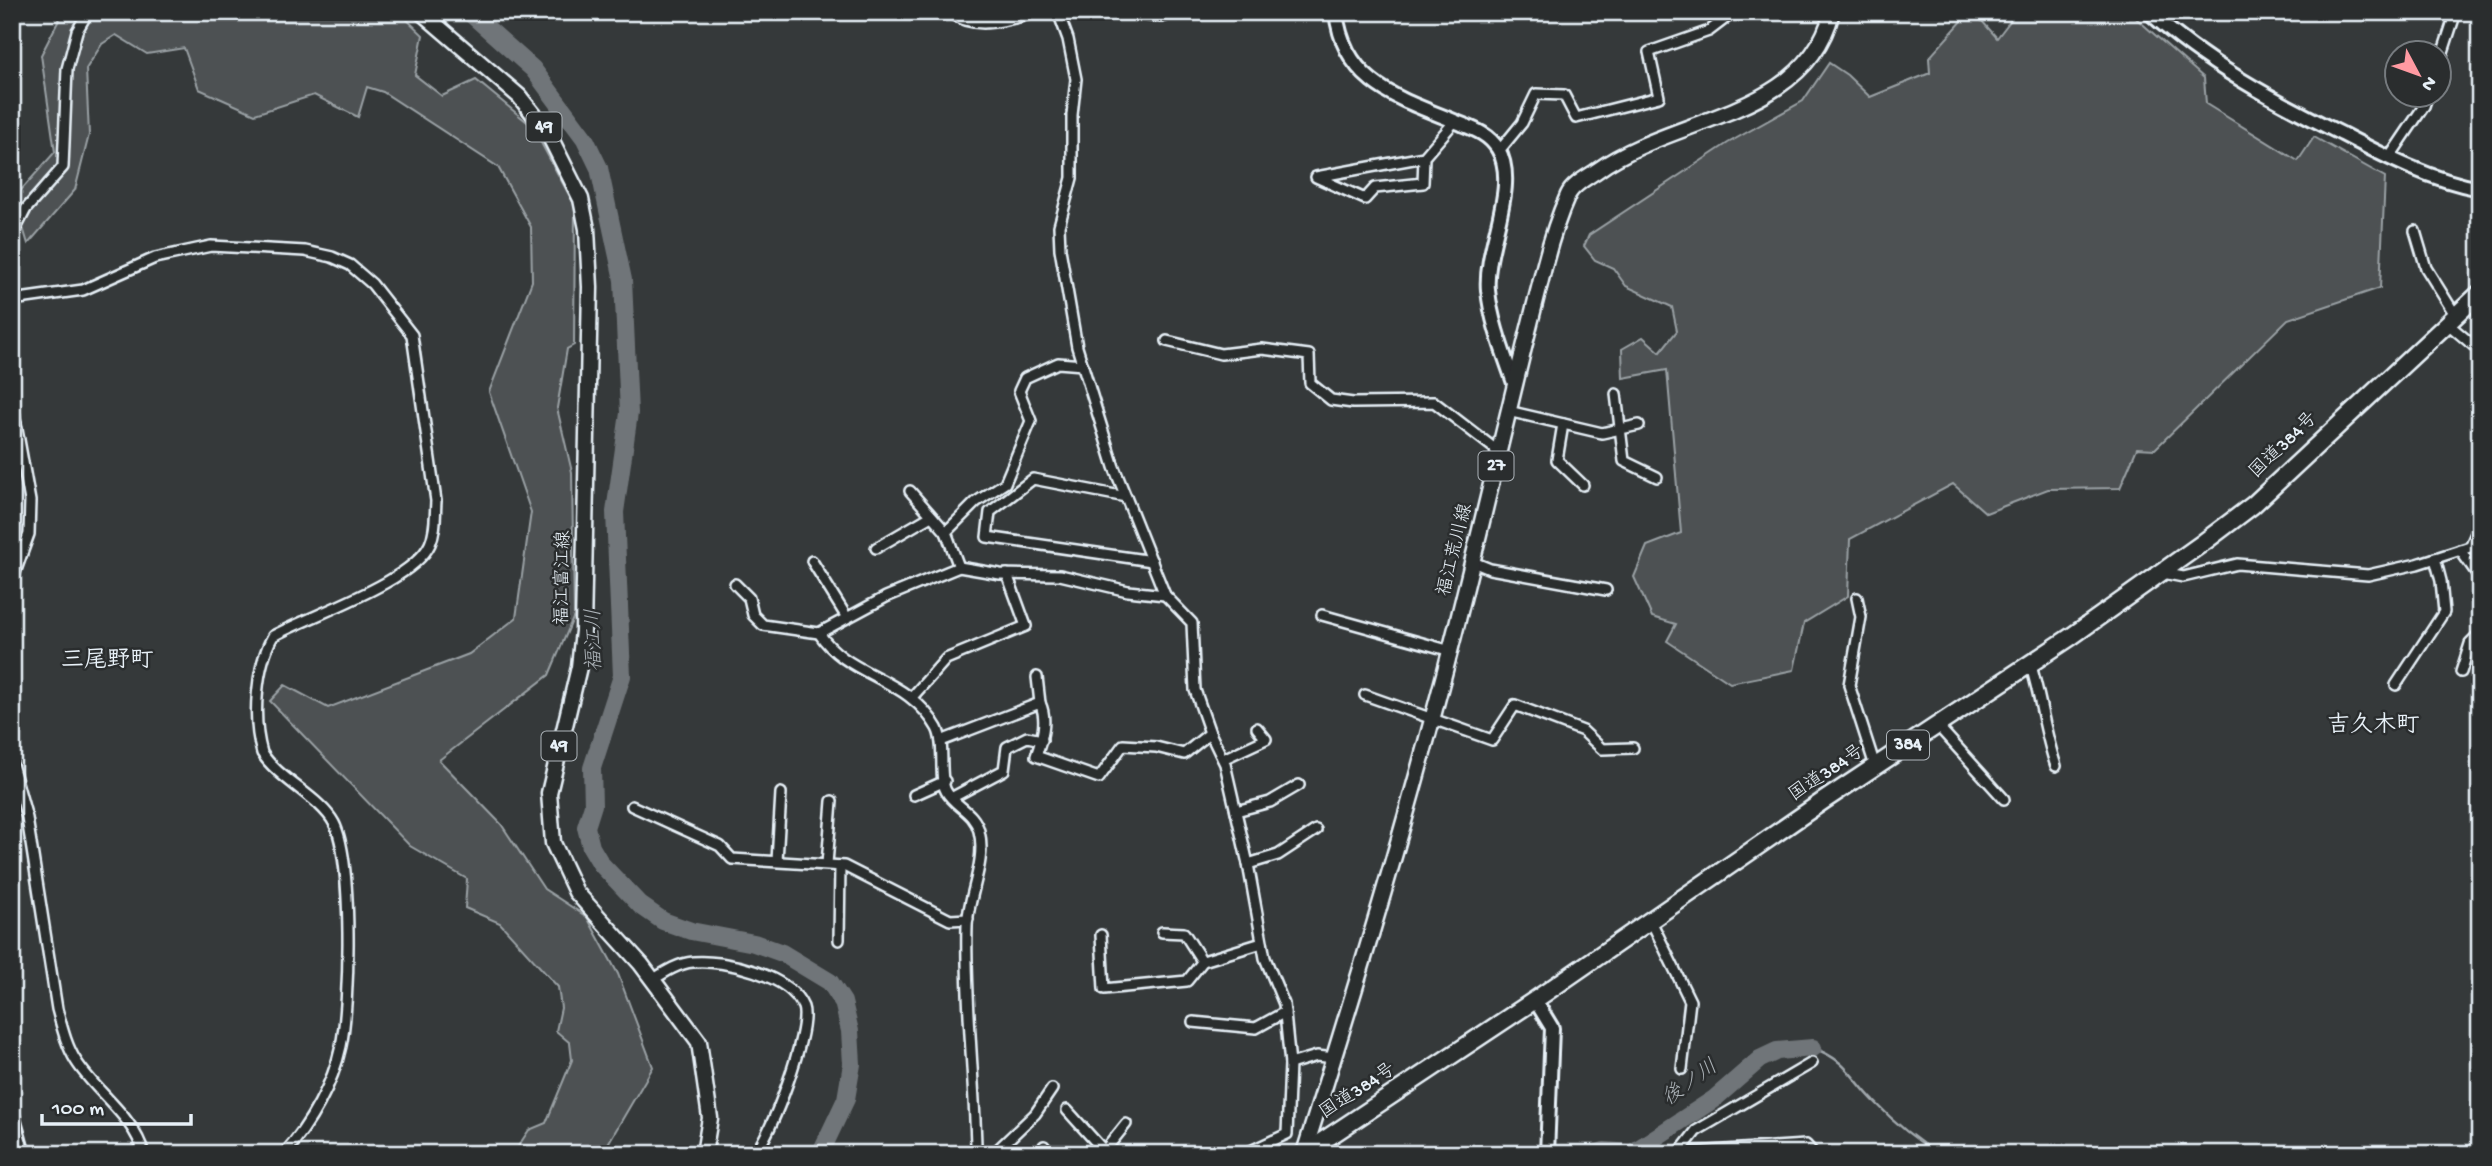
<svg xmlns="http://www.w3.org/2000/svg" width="2492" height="1166" viewBox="0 0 2492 1166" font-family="'Gochi Hand','Klee One',sans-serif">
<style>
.green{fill:#4d5152;stroke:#9aa1a5;stroke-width:2}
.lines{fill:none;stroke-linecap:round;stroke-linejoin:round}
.stream{stroke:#a0a7ac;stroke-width:2.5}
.river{stroke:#707579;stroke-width:18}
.street-casing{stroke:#e8f1f8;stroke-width:14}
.secondary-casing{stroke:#e8f1f8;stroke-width:18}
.primary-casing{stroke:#e8f1f8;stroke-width:19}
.highway-casing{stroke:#e8f1f8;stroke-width:21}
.street{stroke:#2a2d2e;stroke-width:9}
.secondary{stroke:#2a2d2e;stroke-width:12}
.primary{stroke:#2a2d2e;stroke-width:14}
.highway{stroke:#2a2d2e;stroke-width:16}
.labels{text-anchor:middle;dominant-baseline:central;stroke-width:5;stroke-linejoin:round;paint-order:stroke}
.shield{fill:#2a2d2e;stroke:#afb6bb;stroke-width:2}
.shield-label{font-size:18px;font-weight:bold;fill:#e8f1f8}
.street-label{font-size:19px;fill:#e8f1f8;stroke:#2a2d2e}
.water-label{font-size:21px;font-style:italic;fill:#acb3b8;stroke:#2a2d2e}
.quarter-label{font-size:23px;font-weight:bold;fill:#e8f1f8;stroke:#2a2d2e}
</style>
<rect width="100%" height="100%" fill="#35393a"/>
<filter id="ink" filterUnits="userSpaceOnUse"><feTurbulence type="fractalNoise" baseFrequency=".0143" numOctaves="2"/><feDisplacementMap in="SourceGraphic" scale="14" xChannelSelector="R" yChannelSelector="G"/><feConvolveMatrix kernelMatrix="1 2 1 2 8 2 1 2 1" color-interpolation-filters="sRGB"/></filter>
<g filter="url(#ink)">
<g class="green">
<polygon points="63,12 399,12 423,35 415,75 442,96 476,80 532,126 575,206 574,345 567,349 557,408 572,472 574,616 549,675 439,760 501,824 544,889 587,917 618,974 653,1067 602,1154 513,1154 529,1130 546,1123 572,1060 570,1043 556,1031 561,1008 558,987 500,923 465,908 467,879 410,846 270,701 285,685 328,708 469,654 516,618 531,512 489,392 532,281 531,227 498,167 383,92 367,87 358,117 314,95 255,114 199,89 184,48 147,54 116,35 102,44 86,69 89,135 75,190 28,244 14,198 55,152 41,55"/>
<polygon points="1970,12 1974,12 1997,38 2017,12 2129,12 2204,78 2206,104 2298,161 2314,137 2385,177 2380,288 2288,319 2155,449 2137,448 2120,488 2048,489 1986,513 1953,484 1850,539 1848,596 1804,623 1794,670 1730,683 1667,641 1676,624 1652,617 1634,577 1647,546 1681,533 1667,370 1623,378 1622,349 1643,337 1660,352 1677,331 1672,307 1626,286 1613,268 1595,260 1584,246 1589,235 1728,143 1803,101 1829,63 1847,75 1870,97 1930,73 1929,58"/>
</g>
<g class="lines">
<path class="stream" d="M1813 1048C1847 1060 1851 1078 1874 1101 1893 1121 1915 1140 1939 1154"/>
<g class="river">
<polyline points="469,12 533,69 585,139 599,168 623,280 629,413 615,512 622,676 592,768 593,805 586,827 591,847 601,864 640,905 663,921 691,931 754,943 782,953 830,982 843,1002 850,1031 852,1064 846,1099 820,1154"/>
<polyline points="1595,1154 1604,1151 1632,1153 1714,1099 1760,1059 1777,1051 1813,1048"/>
</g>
<defs>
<g id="street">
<path d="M949 12C976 32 1007 20 1037 12"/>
<polyline points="1058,12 1068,39 1076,79 1072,115 1072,178 1059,226 1060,249 1077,347 1114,467 1165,595 1192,623 1195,690 1210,733 1225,764 1248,864 1265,958 1284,1004 1290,1064 1287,1134 1244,1154"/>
<polyline points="1122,12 1161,17 1178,12"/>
<polyline points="2440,61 2456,12"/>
<polyline points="1499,151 1522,123 1536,94 1564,95 1576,118 1659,97 1649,52 1709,31 1734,12"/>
<polyline points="1424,157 1423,183 1375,188 1365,199 1316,177 1424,157 1455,121"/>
<polyline points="2389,158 2424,106 2428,94"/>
<polyline points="2415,231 2426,268 2456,316"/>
<polyline points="12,236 26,209 63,167 67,69 77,31 88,12"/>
<path d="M12 300 83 290 155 258 211 246 305 251 332 257 350 265 372 284 412 335 436 501C435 516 436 531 430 544 413 582 311 615 273 636 256 666 252 719 262 753 278 779 321 798 334 823 353 860 350 1004 341 1046 333 1084 310 1125 284 1154"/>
<polyline points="2448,324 2480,351"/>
<polyline points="1167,341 1221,354 1262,349 1309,355 1310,383 1331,400 1353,403 1434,402 1499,452"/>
<polyline points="1616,394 1624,461 1657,477"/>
<polyline points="12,401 30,501 29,534 12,581"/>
<polyline points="1508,411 1602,433 1639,425"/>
<polyline points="1563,424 1557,460 1583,485"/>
<polyline points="910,491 946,532"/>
<polyline points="1126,497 1033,479 990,512 987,537 1152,561"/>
<polyline points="876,548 931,516"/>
<polyline points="2460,550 2480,578"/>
<polyline points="812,561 846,616"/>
<polyline points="1473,562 1490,569 1606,590"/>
<polyline points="959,567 1000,574 1060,575 1128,591 1165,595"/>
<polyline points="2163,573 2183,577 2237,564 2368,575 2417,564 2470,547 2480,524"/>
<polyline points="735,584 749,598 753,615 763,625 819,633 886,597 959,567 946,532 976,502 1005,483 1031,421 1019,391 1025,378 1058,363 1083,365"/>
<polyline points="1857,598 1861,617 1849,685 1875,766"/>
<polyline points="1322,615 1451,651"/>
<path d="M819 633C848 678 908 676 937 728 946 745 938 776 946 791 955 807 974 811 979 831 987 861 968 896 967 926 965 996 974 1074 976 1145L972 1154"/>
<path d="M2030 663C2041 697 2044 731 2056 766"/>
<polyline points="2461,672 2470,644 2480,634"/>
<polyline points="1037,677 1040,703"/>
<polyline points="2396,685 2444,612 2441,581 2435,558"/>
<polyline points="1365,695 1492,740 1515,705 1583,731 1602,749 1633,748"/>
<polyline points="913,696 946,659 1026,626 1007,574"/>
<polyline points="1937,725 2004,799"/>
<path d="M941 741 1040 703C1048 720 1042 739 1036 756L1099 778 1123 745 1156 747 1184 754 1210 733"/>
<polyline points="1223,759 1266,739 1257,728"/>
<path d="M12 764 27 818 57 1009C62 1027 66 1045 76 1061 96 1093 134 1116 144 1154"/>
<polyline points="914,795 945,781"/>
<polyline points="953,797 1004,770 1007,747 1027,737 1042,740"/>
<polyline points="632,806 720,846 732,859 844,866 950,920 968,919"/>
<polyline points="1236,811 1270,802 1299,785"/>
<polyline points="777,861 781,793"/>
<polyline points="827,864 832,801"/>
<polyline points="1248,864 1278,855 1316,830"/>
<polyline points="1651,921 1690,1001 1682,1069"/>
<polyline points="1162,932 1184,933 1202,961"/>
<polyline points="1101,935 1104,989 1187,981 1203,961 1262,943"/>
<polyline points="839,940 840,866"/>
<path d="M654 979C665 972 679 963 693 962 724 959 790 975 803 1007 811 1029 771 1137 754 1154"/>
<polyline points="1193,1022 1256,1028 1285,1012"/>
<polyline points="1290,1064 1317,1056 1334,1058"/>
<polyline points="1067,1110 1104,1151"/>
<polyline points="1044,1146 1049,1154"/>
<polyline points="1678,1153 1806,1145 1814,1154"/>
<polyline points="1679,1153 1696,1131 1812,1063"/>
<polyline points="993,1154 1035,1114 1052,1089"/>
<polyline points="1102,1154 1126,1124"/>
</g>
<g id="secondary">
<path d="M1336 12C1344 85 1401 99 1459 123 1474 129 1489 134 1498 149 1520 186 1484 247 1488 290 1491 322 1504 354 1514 383"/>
<path d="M2149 12C2206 64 2273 100 2342 134 2386 157 2431 180 2480 189"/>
<polyline points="1535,1000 1552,1028 1547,1154"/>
<polyline points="12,1114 23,1154"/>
</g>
<g id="primary">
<polyline points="421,12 519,96 547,131 581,199 587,229 590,287 583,631 579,667 549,793 553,843 576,892 641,964 699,1042 710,1118 704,1154"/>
<path d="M1304 1153C1364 962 1422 770 1469 575 1493 478 1515 381 1540 284 1547 253 1555 224 1568 195 1573 184 1588 177 1598 170 1673 116 1806 117 1832 12"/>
</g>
<polyline id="highway" points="1303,1154 1535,1000 1823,801 2072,636 2204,542 2253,505 2480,293"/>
</defs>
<use href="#street" class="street-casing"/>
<use href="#secondary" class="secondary-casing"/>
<use href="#primary" class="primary-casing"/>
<use href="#highway" class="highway-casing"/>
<use href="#street" class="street"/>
<use href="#secondary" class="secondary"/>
<use href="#primary" class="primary"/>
<use href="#highway" class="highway"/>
</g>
</g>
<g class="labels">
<g class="shield">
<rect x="526.5" y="112.5" width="35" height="29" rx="5"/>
<rect x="1478.5" y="451.5" width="35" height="29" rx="5"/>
<rect x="1887" y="730.5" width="42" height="29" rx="5"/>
<rect x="541.5" y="731.5" width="35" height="29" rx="5"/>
</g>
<g class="shield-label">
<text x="544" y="127">49</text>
<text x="1496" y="466">27</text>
<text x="1908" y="745">384</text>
<text x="559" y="746">49</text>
</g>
<g class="street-label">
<text transform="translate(2284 446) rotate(-44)">国道384号</text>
<text transform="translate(1456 550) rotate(-76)">福江荒川線</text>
<text transform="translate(564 578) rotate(-89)">福江富江線</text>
<text transform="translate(1827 774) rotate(-34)">国道384号</text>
<text transform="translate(1358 1092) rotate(-33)">国道384号</text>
</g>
<g class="water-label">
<text transform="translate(596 640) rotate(-91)">福江川</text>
<text transform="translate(1691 1084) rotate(-36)">後ノ川</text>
</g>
<g class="quarter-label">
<text x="107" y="661">三尾野町</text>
<text x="2373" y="726">吉久木町</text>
</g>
</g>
<rect width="2492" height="1166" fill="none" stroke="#2a2d2e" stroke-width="42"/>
<rect x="21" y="21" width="2450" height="1124" fill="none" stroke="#e8f1f8" stroke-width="2.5" filter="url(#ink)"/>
<g transform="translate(2418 74) rotate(131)"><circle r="33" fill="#2a2d2e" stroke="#767b7f" stroke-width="2"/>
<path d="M0-5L12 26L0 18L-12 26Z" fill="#ff9aa2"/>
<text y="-10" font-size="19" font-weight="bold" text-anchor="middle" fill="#e8f1f8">N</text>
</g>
<path d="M42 1114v10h149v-10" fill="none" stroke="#e8f1f8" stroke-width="3.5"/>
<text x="52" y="1114" font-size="21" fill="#e8f1f8" stroke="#2a2d2e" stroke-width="5" paint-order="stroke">100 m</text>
</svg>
